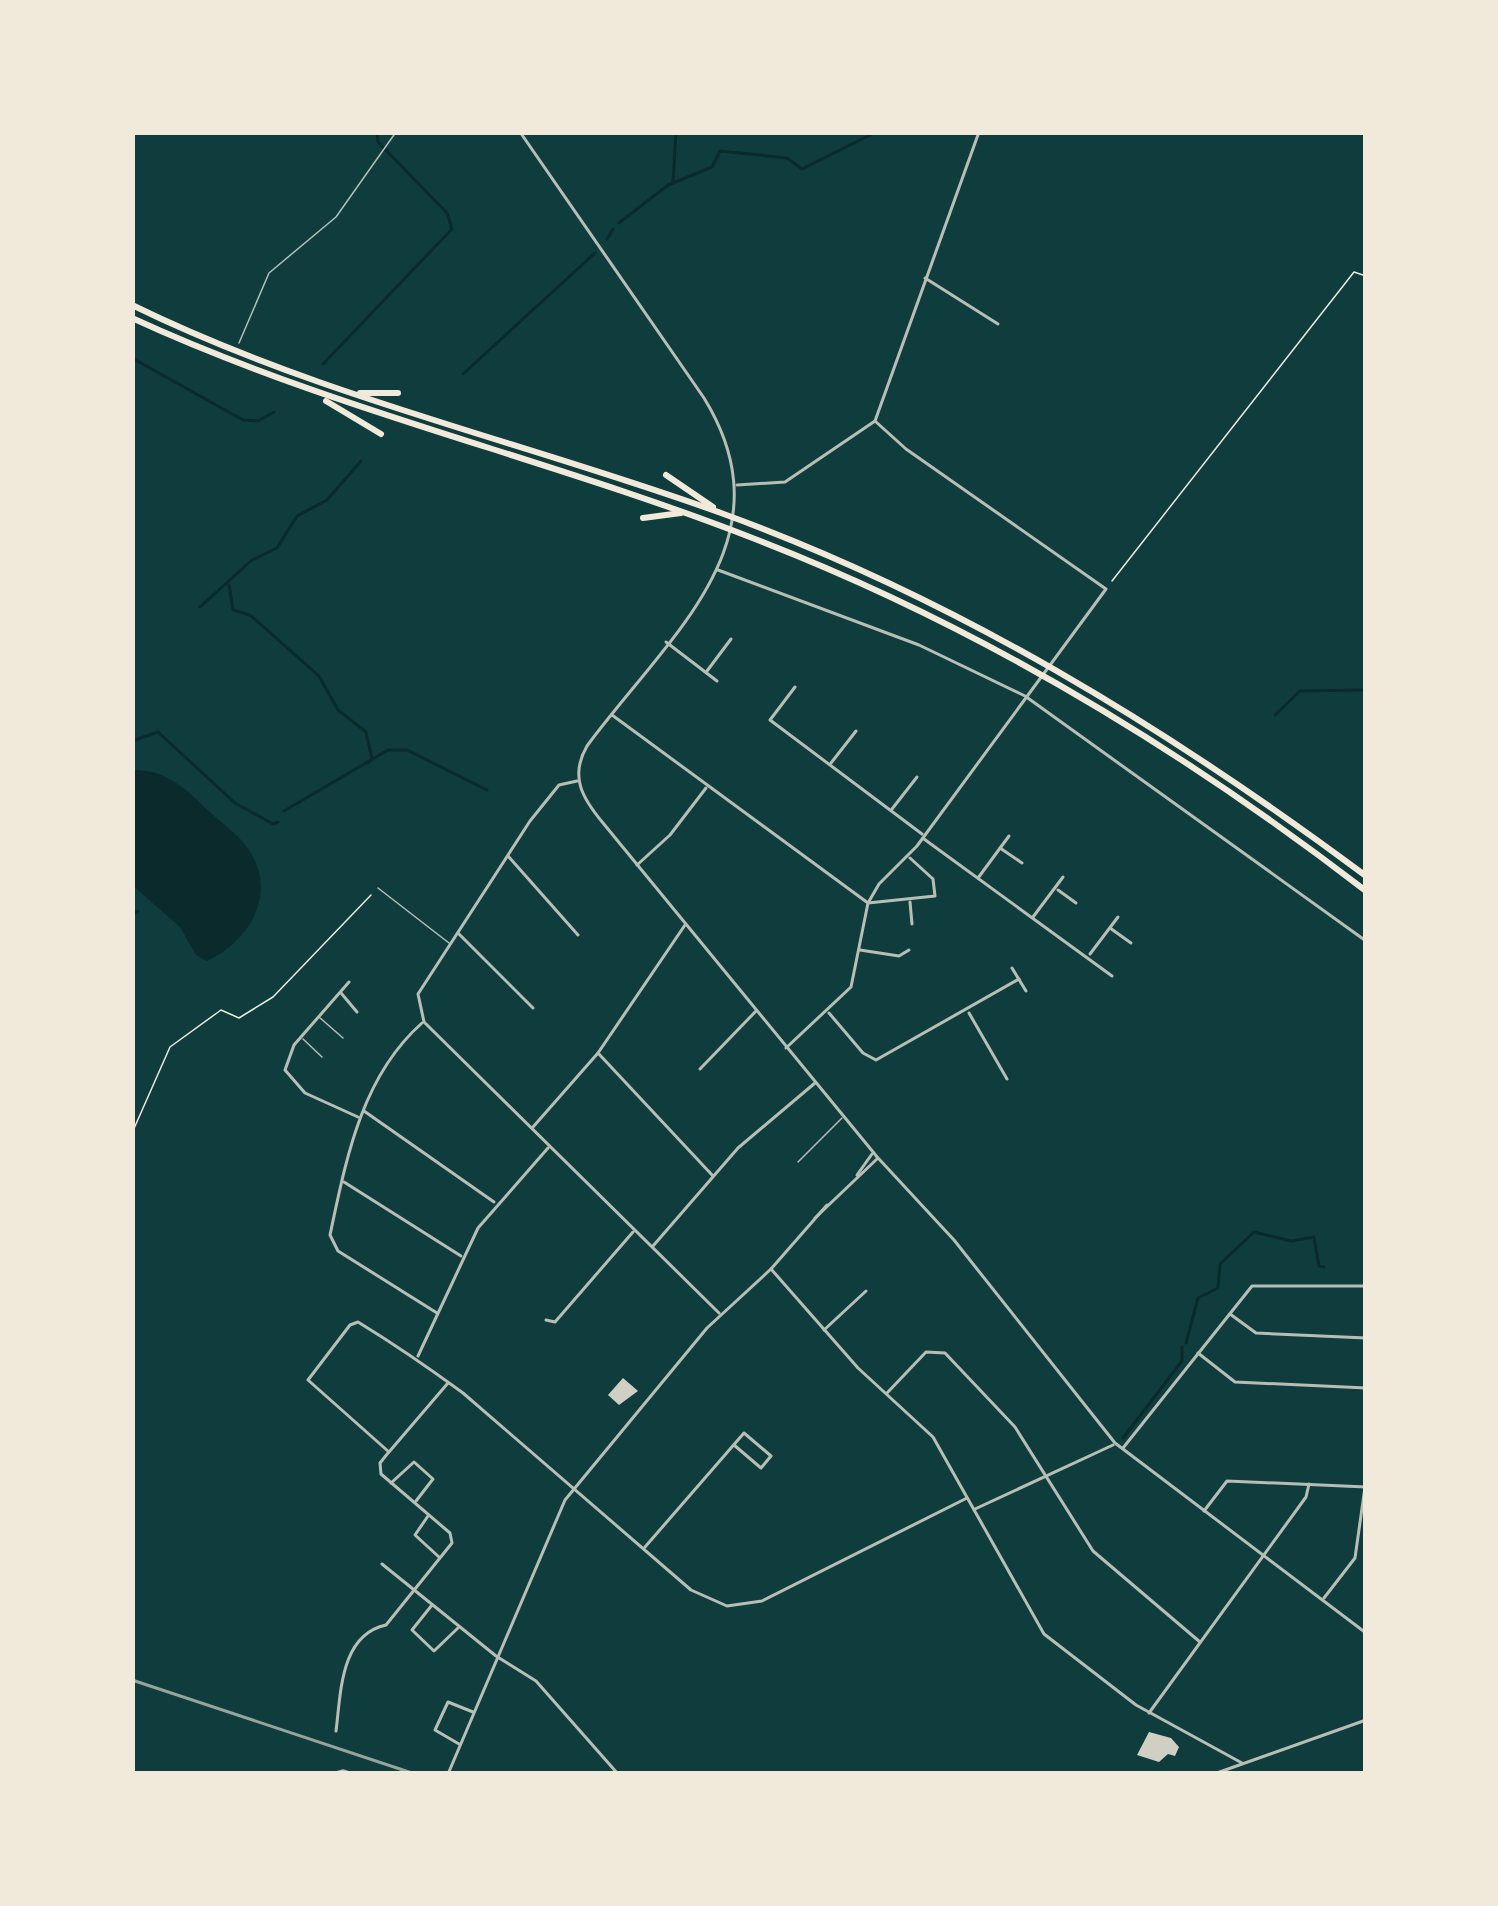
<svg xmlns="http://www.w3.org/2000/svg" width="1498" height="1906" viewBox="0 0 1498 1906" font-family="Lato,sans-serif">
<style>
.water{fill:#0a2a2b}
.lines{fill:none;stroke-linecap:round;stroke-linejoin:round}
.stream{stroke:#0a2a2b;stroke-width:3}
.building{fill:#cfcfc3}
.path{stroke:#f1e9da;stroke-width:1.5}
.service{stroke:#b8beb3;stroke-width:1.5}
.minor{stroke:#b8beb3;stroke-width:3}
.tertiary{stroke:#b8beb3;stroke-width:3}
.motorway{stroke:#f1e9da;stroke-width:6}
.rail{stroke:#97a49c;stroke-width:3}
</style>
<rect width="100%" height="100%" fill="#0f3d3e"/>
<path class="water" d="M132 770C167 769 187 790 212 814 223 824 237 834 246 846 280 891 251 940 207 961L196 955 180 927 132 885Z"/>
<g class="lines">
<g class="stream">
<polyline points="673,183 676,132"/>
<polyline points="619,223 668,185 712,167 720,151 787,158 802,169 876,132"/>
<polyline points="607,239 613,229"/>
<polyline points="132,358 243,420 258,421 274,412"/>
<polyline points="323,364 452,229 447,213 378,142 377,132"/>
<polyline points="463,374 595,253"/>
<polyline points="229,585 233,610 250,615 319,676 338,710 366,732 372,759 368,763"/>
<polyline points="200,607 252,560 277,548 297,516 327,500 361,461"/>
<polyline points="1275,715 1300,691 1362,690"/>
<polyline points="132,741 158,732 235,803 273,824 278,822"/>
<polyline points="284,811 388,750 407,750 487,790"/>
<polyline points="132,915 138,911"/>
<polyline points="1186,1343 1198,1298 1218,1288 1220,1264 1254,1232 1291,1241 1314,1237 1319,1266 1324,1267"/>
<polyline points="1123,1438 1182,1361 1182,1347"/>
</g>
</g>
<g class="building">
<polygon points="623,1378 638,1391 619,1405 608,1395"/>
<polygon points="1149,1732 1171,1738 1179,1747 1175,1756 1168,1754 1159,1762 1137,1755"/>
</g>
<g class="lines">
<g class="path">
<polyline points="1112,581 1354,272 1366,276"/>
<polyline points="132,1133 170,1047 221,1010 239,1018 273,997 371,895"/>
</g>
<g class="service">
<polyline points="239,343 269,273 336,217 396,132"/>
<polyline points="378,888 449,943"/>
<polyline points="319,1017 343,1038"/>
<polyline points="303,1039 322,1057"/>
<polyline points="798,1162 842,1118"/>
<polyline points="329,1774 343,1770 356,1774"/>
</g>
<g class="minor">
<polyline points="925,278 998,324"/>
<polyline points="737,485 785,482 875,421 979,132"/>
<polyline points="718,570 919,645 1025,696 1366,941"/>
<polyline points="666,642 717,681"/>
<polyline points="707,671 731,639"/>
<polyline points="795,687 770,720 922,834"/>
<polyline points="612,715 868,903 935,896 933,879 910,858"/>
<polyline points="831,763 856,731"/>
<polyline points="577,781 559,785 530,821 418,994 424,1022 719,1313"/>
<polyline points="892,809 917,777"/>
<polyline points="924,839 1112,976"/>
<polyline points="1000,848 1022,863"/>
<polyline points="508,856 578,935"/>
<polyline points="637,865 670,835 706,788"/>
<polyline points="978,878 1009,836"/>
<polyline points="1058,890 1076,903"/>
<polyline points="910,902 912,924"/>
<polyline points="1033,917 1063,877"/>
<polyline points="1110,928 1131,943"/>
<polyline points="458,933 533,1008"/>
<polyline points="860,950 899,956 909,950"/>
<polyline points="1090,954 1118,917"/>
<polyline points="1012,968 1026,991"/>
<polyline points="349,982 294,1045 285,1070 305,1093 358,1117"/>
<polyline points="341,993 357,1012"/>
<polyline points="829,1013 863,1053 876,1060 1019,979"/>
<polyline points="969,1013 1007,1079"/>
<path d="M422 1023C361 1077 346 1160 330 1235L338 1251 437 1313"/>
<polyline points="786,1048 851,987 868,903 879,884 917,846 1106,589 906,449 875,421"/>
<polyline points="598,1053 713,1176"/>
<polyline points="700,1069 756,1011"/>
<polyline points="364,1111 494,1202"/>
<polyline points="533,1127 598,1053 685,925"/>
<polyline points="879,1159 954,1240 1115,1443 1366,1633"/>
<polyline points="344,1182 461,1256"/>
<polyline points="653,1246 738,1148 815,1083"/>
<polyline points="771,1269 858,1368 933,1437 1044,1634 1136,1705 1242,1763"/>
<polyline points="1230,1314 1256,1333 1366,1338"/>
<polyline points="546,1320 555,1322 633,1232"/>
<polyline points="824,1330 866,1291"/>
<polyline points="1198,1353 1235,1382 1366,1388"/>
<polyline points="418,1356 478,1228 548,1148"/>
<path d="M448 1383 389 1452 308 1380 350 1325 358 1322C394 1344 429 1368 463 1393L691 1590 727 1606 762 1601 967 1498"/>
<polyline points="887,1393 926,1352 945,1353 1015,1427 1093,1551 1200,1642"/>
<polyline points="1123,1448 1252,1286 1366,1286"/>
<polyline points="391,1483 414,1462 433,1479 416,1501"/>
<polyline points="975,1509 1113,1445"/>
<polyline points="1204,1511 1227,1481 1366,1487"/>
<polyline points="428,1516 415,1535 439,1557"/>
<polyline points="645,1547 744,1433 771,1456 761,1468 734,1445"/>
<polyline points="382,1564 496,1656 536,1681 618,1774"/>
<polyline points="1324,1598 1355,1558 1365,1487"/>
<polyline points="432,1605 412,1630 434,1651 458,1628"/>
<polyline points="1149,1713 1306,1497 1309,1484"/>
<path d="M336 1731C341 1693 340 1635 386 1625L452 1543 450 1533 381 1474 380 1463 388 1453"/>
<polyline points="459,1744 435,1730 448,1702 473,1712"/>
<polyline points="1330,1774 1333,1774"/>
</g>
<g class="tertiary">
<path d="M520 132 704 398C792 541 668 636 587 746 569 777 583 799 603 823L878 1158 815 1218"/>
<polyline points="857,1175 872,1154"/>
<polyline points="448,1774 565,1500 707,1328 771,1269 827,1205"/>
<polyline points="1214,1774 1366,1720"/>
</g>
<g class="motorway">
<path d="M132 305C320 397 525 442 721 513 955 598 1167 728 1366 876"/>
<path d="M132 318C334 411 549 458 755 539 975 624 1179 747 1366 891"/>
<polyline points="360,393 398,393"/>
<polyline points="326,401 381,434"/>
<polyline points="666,475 713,507"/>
<polyline points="643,518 681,513"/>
</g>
<polyline class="rail" points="132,1680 415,1774"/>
</g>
<rect width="1498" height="1906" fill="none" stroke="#f1e9da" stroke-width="270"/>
</svg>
